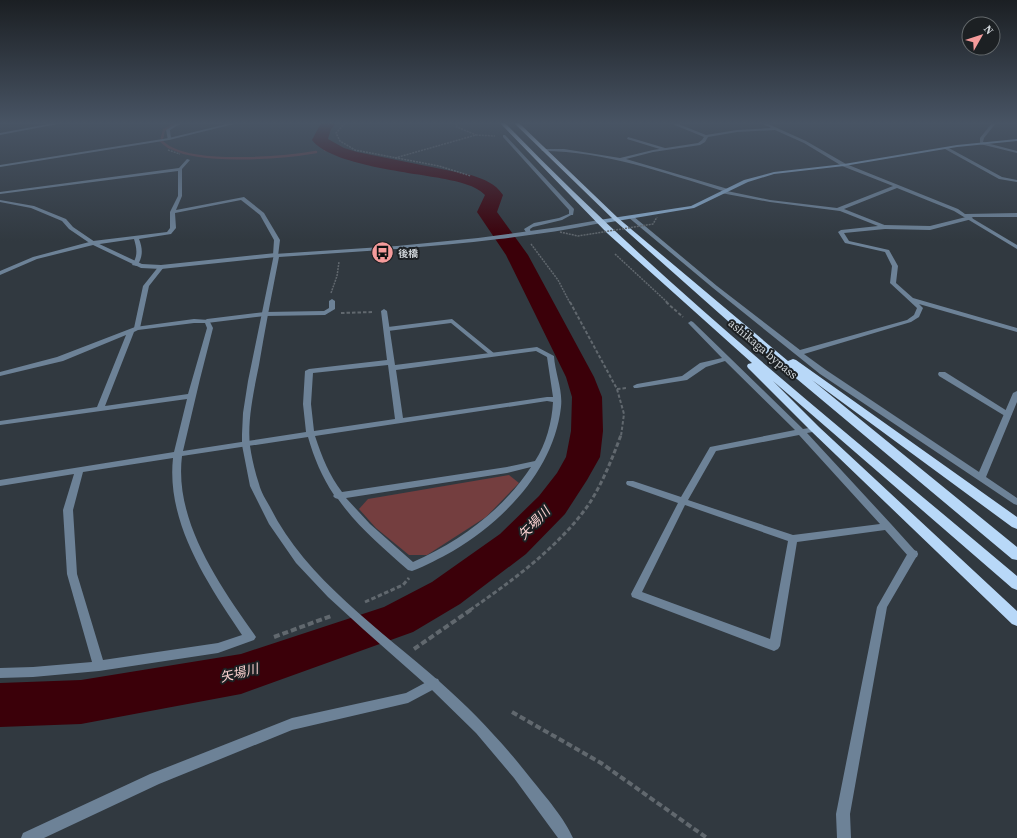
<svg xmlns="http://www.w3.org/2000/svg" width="1017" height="838" viewBox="0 0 1017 838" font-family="'Source Serif 4','Noto Sans JP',serif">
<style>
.green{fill:#743e3f}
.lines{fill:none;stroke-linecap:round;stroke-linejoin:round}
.stream{stroke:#673f47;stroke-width:2.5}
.river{fill:#3b0009;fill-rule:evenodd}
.path-far3{stroke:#61686e;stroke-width:1.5;stroke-dasharray:2 1;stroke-linecap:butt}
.path-far2{stroke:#61686e;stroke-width:2;stroke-dasharray:3.5 2;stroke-linecap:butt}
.path-far1{stroke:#61686e;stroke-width:3;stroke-dasharray:4.5 2.5;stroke-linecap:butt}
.path{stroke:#61686e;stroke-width:4;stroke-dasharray:6 3;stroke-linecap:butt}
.service{fill:#6d8297;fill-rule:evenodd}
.minor{fill:#6d8297;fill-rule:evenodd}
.tertiary{fill:#6d8297;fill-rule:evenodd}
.secondary{fill:#89abcc;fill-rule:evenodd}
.trunk{fill:#b8d8f8;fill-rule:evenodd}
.path-bridge{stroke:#61686e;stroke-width:1.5;stroke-dasharray:2 1;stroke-linecap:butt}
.labels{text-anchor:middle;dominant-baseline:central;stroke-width:4;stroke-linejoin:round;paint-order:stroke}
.far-poi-label{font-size:10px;font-weight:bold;fill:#ced3d7;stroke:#1c2023;text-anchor:start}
.street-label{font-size:12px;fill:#ced3d7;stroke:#1c2023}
.water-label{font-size:13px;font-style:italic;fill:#fbd1d0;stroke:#1c2023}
</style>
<rect width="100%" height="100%" fill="#313940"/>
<polygon class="green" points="509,475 519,483 486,517 427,555 409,555 376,528 359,509 368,499"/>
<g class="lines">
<g class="stream">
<polyline points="162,138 164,130 176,123"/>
<path d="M161 141C164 143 167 147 171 148 201 164 282 158 316 152"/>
<polyline points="325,150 332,149"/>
</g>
<path class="river" d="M321 123H336L331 129 328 139 344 148 357 152 471 175C485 180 495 183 503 195L497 212 528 255 594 377 602 397 603 431 600 457 587 480 565 514 526 554 460 604 413 632 241 694 81 724 0 727V683L81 680 241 654 384 607 432 582 500 534 539 496 557 473 566 457 571 431 572 397 566 377 506 255 477 212 485 195C475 185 459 182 445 179 415 173 330 165 312 140Z"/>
<g class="path-far3">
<polyline points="345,123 336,133 340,141 355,150 439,166 471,176"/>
<polyline points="455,123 457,127 476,135"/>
<polyline points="168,150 180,154"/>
<polyline points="395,158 476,135 495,136"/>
<polyline points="531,244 558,280 570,303"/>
<polyline points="615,254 668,303"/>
<polyline points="331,293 337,276 339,262"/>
</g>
<g class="path-far2">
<polyline points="570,302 617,389 624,414 621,436"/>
<polyline points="666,302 683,317"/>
<polyline points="341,313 374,312"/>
<polyline points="617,389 627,388"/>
</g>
<g class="path-far1">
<polyline points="365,602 403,585 409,578"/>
<path d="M470 610C512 581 560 546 589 504 603 482 612 459 621 435"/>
</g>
<g class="path">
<polyline points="274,637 331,616"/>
<polyline points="414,649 472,609"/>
<polyline points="512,712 601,763 707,838"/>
</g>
<g class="service">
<polygon points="54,123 63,123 0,135 0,133"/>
<polygon points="177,123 182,123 170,130 171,139 168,140 166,130"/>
<polygon points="503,135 505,135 574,209 573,215 569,215 569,210 503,137"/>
<polygon points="628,137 665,148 666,149 663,150 627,139"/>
<path d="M187 159 190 160 182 169V196L176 210 244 197 264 213 280 240 278 256 273 255 274 240 260 215 241 200 175 213 176 228 171 234 139 239C143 249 143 257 137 266L132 265C138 256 137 249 134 239L93 245 37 259 0 275V271L33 257 93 241 167 232 170 228V212L178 196V171L0 194V192L179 168Z"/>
<polygon points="970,216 973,218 972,219 930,230 885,229 882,227 885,225 930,226"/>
<polygon points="161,265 164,267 149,286 140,328 137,330 135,329 134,328 143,286 159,266"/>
<polygon points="332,299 335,301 335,309 325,315 265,316 207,323 204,321 207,319 265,312 324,311 329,308 329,301"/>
<polygon points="452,319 495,354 497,355 495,356 491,356 451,323 388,331 385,329 388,327"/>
<path d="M691 321 693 322 803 429 815 427H818L819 429 818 431 807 433 891 524 918 554 917 557 913 558 909 557 885 530 797 542 780 646 778 649 774 651 632 597 631 594 678 503 627 485 626 483 627 481H633L681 497 710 447 795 430 725 361 706 367 687 380 637 388H634L633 386 637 384 682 376 700 363 722 358 689 324 688 323ZM799 435 880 524 793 535 688 500 716 451ZM685 505 788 541 770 639 642 592Z"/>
<polygon points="939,372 945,372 1012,414 1008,416 1005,416 939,376 938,374"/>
<polygon points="434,678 438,679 440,683 438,687 408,703 292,730 159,784 44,838 21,838 23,833 150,774 292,718 406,693"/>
</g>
<g class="minor">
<polygon points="231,123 238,123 169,140 0,167 0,165 169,138"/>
<path d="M670 123H676L706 135 737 130 771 128 761 123H766L806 141 846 164 958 209 965 214 1017 213V217H970L1017 245V249L954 211 897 188 844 209 887 226 888 227 885 229 844 233 849 241 889 250 898 266 896 283 913 298 1017 328V332L919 304 923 308 919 317 911 322 804 354 826 370 979 472 1013 393 1017 391V402L986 477 1017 498V505L1014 504 820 374 713 288 628 217 633 216 717 286 800 350 907 320 914 315 917 308 890 283 892 266 885 252 845 243 838 232 841 230 878 226 840 211 770 202 721 193V191H723C664 173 605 151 543 151L541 150 543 149H564L620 158 653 150 698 143 702 140 704 137ZM775 130 804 143 842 166 893 186 837 208 770 200 727 191 728 190V189L626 159 653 152 700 145 705 142 708 137 737 132Z"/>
<polygon points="992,123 996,123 984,138 983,142 1017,151 1017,153 980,144 980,138"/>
<polygon points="945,147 947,147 1002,177 1017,180 1017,182 999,179 945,149"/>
<polygon points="0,200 34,206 66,219 73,227 95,242 142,264 161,265 276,253 279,255 276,257 161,269 141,268 91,244 69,229 62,221 31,208 0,202"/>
<polygon points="571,213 573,214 562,220 533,227 530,229 531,234 527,234 524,229 534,223 559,218"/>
<path d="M384 309 387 311 395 365 537 347 554 356C555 373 563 390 561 407 554 469 505 520 453 551 440 558 426 566 412 571L408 570C383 548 357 526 338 499L335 498 333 496 334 495C322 477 314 458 308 437L182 456C174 521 219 584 254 634L256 637 254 640 218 653 99 671 33 677 0 678V668L33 667 92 662 67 574 63 510 74 474 0 486V480L174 452 187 399 0 425V421L97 407 126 335 63 361 0 376V372L57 357 135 327 194 319 209 320 213 328 200 379 183 451 306 432 303 404 305 371 309 369 387 360 381 311ZM194 323H205L207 328 188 394 105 406 134 332 138 330ZM536 351 547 357 553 397H547L403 418 396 370ZM388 365 395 419 314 431 311 404 313 373ZM547 401 553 402C552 422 546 444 535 461L507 467 342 492C329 475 322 457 315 436ZM173 458C166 523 208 584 242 635L218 643 103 660 77 574 73 510 83 472ZM531 467C502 511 460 541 413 562L370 524 346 498 507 473Z"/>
<polygon points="913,550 917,551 918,554 887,607 850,814 851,838 837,838 836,814 877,607 909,551"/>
</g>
<path class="tertiary" d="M599 220 601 221V223C567 230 533 235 499 239 426 248 352 252 279 257 272 293 265 329 259 365 254 390 247 421 250 446 252 459 255 472 259 484 261 492 266 500 270 507 305 578 381 630 440 682 474 712 504 744 532 780 545 796 565 819 573 838H558L514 778 476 733 432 690 363 629 328 597 296 563 269 524 250 486 242 445V434L243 413 248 381 274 254 397 246 478 238 559 227Z"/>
<polygon class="secondary" points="1017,139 1017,141 957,147 844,166 774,174 748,182 694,208 599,224 596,222 599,220 691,206 744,180 774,172 844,164 957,145"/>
<g class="trunk">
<path d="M500 123H505C663 287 843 429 1017 576V590L1012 588 773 381 819 427 1017 611V626L1012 624 811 431 748 368 747 366 748 364 752 363 607 233Z"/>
<polygon points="514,123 519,123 618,218 788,361 793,359 796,360 1017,517 1017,529 1012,527 812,380 1017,547 1017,560 1012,559 729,322 614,220"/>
</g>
<polyline class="path-bridge" points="560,232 578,236 653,224 657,217"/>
</g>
<linearGradient id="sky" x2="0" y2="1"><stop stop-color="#1b1f23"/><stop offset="0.51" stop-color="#485464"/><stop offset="1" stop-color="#485464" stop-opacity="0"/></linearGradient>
<rect width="1017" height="241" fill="url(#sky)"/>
<defs>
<symbol id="bus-disc" viewBox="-11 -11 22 22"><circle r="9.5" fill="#f59b9b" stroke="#1c2023"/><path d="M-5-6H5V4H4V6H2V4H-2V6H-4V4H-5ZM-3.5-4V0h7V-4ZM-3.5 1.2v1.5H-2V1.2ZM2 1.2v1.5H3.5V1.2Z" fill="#111"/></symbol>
</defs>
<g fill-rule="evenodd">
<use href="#bus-disc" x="370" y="240" width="25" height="25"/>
</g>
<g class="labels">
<g class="far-poi-label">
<text x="398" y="253">後橋</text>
</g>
<g class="street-label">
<text transform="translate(763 349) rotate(40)">ashikaga bypass</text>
</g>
<g class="water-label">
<text transform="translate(534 523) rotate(-46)">矢場川</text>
<text transform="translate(239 673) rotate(-14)">矢場川</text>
</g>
</g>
<g transform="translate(981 36) rotate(51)"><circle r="19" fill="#1c2023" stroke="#63686b"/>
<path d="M0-3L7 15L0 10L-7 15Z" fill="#f59b9b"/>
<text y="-6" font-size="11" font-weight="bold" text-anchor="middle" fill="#ced3d7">N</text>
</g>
</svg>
